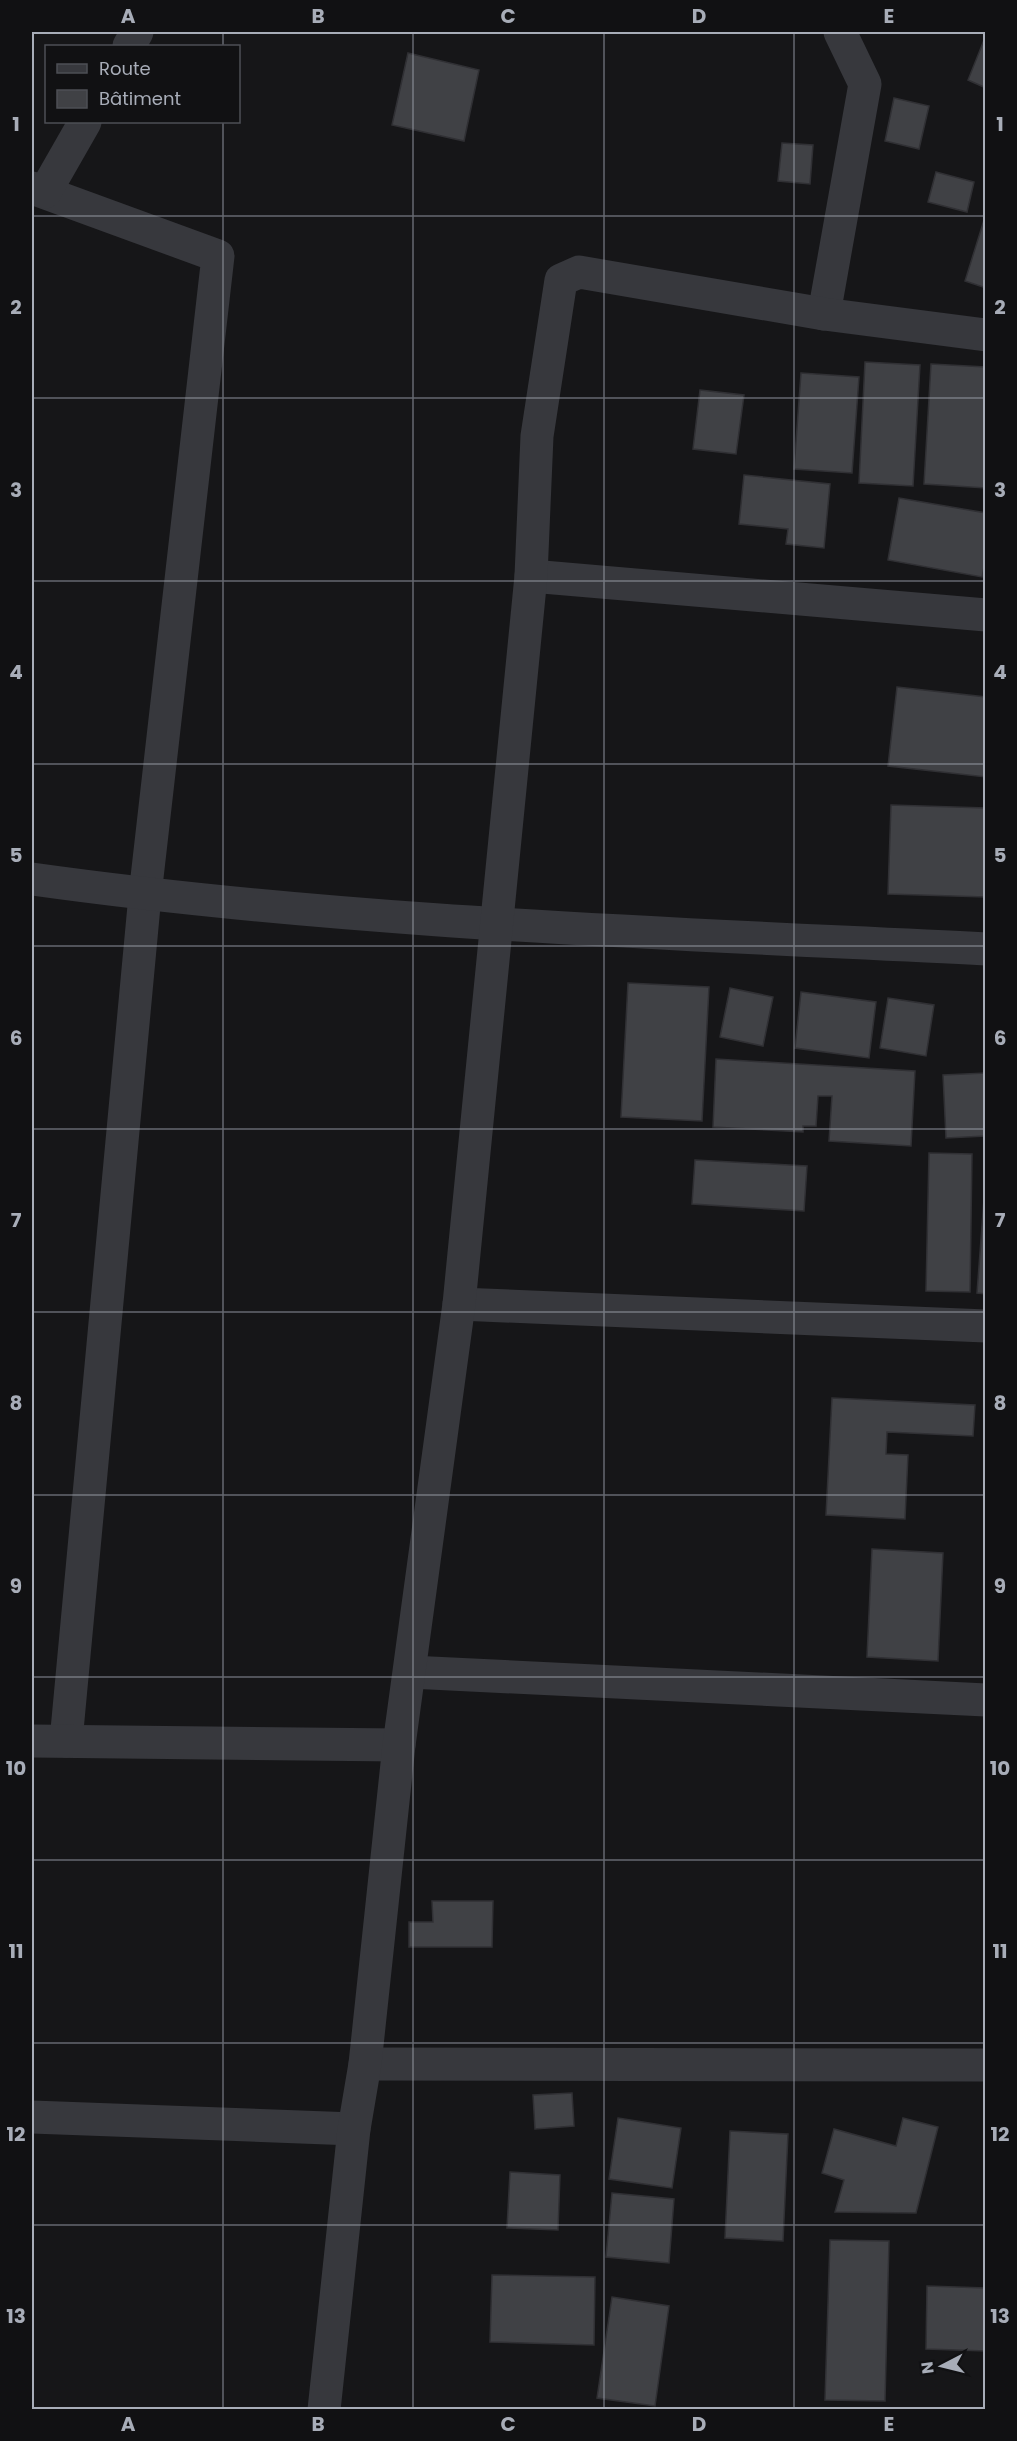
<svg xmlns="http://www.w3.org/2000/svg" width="1017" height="2441" viewBox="0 0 1017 2441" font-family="Poppins,sans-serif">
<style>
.building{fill:#404145;stroke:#303034;stroke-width:1.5}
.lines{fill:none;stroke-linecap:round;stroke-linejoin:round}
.minor{stroke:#37383d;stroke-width:33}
.grid{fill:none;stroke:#a8adb8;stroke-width:1.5;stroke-opacity:0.55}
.neatline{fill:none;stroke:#a8adb8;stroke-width:2}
.grid-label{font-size:20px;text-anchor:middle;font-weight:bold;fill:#a8adb8}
</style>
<rect width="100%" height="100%" fill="#161618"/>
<g class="building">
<polygon points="986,35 986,88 968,80"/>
<polygon points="408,53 479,70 464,141 392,125"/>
<polygon points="894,98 929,106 919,149 885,141"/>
<polygon points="782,143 813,145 810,184 778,181"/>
<polygon points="936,172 974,182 967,212 928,202"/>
<polygon points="984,220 986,221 986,288 965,281"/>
<polygon points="865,362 920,365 913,486 859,483"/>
<polygon points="931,364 986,367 986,488 924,484"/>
<polygon points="801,373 859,377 852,473 794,469"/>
<polygon points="700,390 744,395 736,454 693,449"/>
<polygon points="744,475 830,484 824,548 786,544 788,529 739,524"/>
<polygon points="899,498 986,513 986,558 982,577 888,560"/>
<polygon points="897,687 986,697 986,777 888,766"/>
<polygon points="891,805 986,808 986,897 888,894"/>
<polygon points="628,983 709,987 702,1121 621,1117"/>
<polygon points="730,988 773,997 763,1046 720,1037"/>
<polygon points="801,992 876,1002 869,1058 795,1048"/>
<polygon points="888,998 934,1005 926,1056 880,1048"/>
<polygon points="716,1059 915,1071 911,1146 829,1141 832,1096 818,1096 816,1126 803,1126 803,1132 713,1127"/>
<polygon points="986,1073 986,1136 946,1138 943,1075"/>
<polygon points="929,1153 972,1154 970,1292 926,1291"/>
<polygon points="695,1160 807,1166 804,1211 692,1204"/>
<polygon points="986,1172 986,1294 977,1293"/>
<polygon points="832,1398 975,1405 973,1436 887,1432 886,1454 908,1455 905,1519 826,1515"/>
<polygon points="872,1549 943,1553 938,1661 867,1657"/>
<polygon points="432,1901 493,1901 492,1947 409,1947 409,1922 433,1922"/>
<polygon points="572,2093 574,2126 535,2129 533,2095"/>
<polygon points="618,2118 681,2128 672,2188 609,2179"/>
<polygon points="903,2118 938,2127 916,2213 835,2212 844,2180 822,2173 834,2129 896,2146"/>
<polygon points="730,2131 788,2134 783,2241 725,2238"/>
<polygon points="510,2172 560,2175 558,2230 507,2228"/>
<polygon points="612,2193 674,2199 669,2263 606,2257"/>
<polygon points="830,2240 889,2241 885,2401 825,2400"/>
<polygon points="492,2275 595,2277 594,2345 490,2342"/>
<polygon points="927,2286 986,2288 986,2351 926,2349"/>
<polygon points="612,2297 669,2306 655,2406 597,2398"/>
</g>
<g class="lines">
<g class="minor">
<polyline points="129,46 137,32"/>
<polyline points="32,188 218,256 145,895 66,1741"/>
<polyline points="45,192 85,122"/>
<polyline points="824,314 865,84 840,32"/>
<polyline points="531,576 986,615"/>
<path d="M32 879C347 923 667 933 986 949"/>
<polyline points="459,1304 986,1326"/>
<polyline points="410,1672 986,1700"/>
<polyline points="32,1741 399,1745"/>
<polyline points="365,2064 986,2065"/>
<polyline points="32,2117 354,2129"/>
<polyline points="324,2410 354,2129 365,2064 399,1745 459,1304 531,576 537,436 561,280 579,272 824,314 986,335"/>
</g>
</g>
<path class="grid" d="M223 32V46M413 32V2410M604 32V2410M794 32V2410M223 122V2410M32 216H986M32 398H986M32 581H986M32 764H986M32 946H986M32 1129H986M32 1312H986M32 1495H986M32 1677H986M32 1860H986M32 2043H986M32 2225H986"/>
<rect width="1017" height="2441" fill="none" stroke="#111113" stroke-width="66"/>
<rect x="45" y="45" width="195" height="78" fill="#111113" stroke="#4d4f55" stroke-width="1.5"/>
<rect x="57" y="64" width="30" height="9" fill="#37383d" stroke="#4d4f55" stroke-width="1.5"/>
<text x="99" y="75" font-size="18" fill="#a8adb8">Route</text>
<rect x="57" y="90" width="30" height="18" fill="#404145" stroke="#4d4f55" stroke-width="1.5"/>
<text x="99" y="105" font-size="18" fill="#a8adb8">Bâtiment</text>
<g transform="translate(942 2366) rotate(263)" stroke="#111113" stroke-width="4.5" paint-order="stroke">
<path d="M0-4.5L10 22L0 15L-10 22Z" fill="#a8adb8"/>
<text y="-9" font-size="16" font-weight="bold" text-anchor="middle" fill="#a8adb8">N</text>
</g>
<rect x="33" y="33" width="951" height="2375" class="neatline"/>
<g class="grid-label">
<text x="128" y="23">A</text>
<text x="318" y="23">B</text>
<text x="508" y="23">C</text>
<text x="699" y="23">D</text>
<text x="889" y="23">E</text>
<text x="16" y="131">1</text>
<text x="1000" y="131">1</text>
<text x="16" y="314">2</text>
<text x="1000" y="314">2</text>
<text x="16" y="497">3</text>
<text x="1000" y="497">3</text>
<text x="16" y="679">4</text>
<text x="1000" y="679">4</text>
<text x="16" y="862">5</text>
<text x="1000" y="862">5</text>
<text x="16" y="1045">6</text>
<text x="1000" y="1045">6</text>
<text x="16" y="1227">7</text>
<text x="1000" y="1227">7</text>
<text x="16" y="1410">8</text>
<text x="1000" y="1410">8</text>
<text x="16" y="1593">9</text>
<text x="1000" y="1593">9</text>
<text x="16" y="1775">10</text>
<text x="1000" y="1775">10</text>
<text x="16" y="1958">11</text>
<text x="1000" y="1958">11</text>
<text x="16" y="2141">12</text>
<text x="1000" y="2141">12</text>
<text x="16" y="2323">13</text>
<text x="1000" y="2323">13</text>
<text x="128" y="2431">A</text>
<text x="318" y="2431">B</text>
<text x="508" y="2431">C</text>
<text x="699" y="2431">D</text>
<text x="889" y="2431">E</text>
</g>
</svg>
